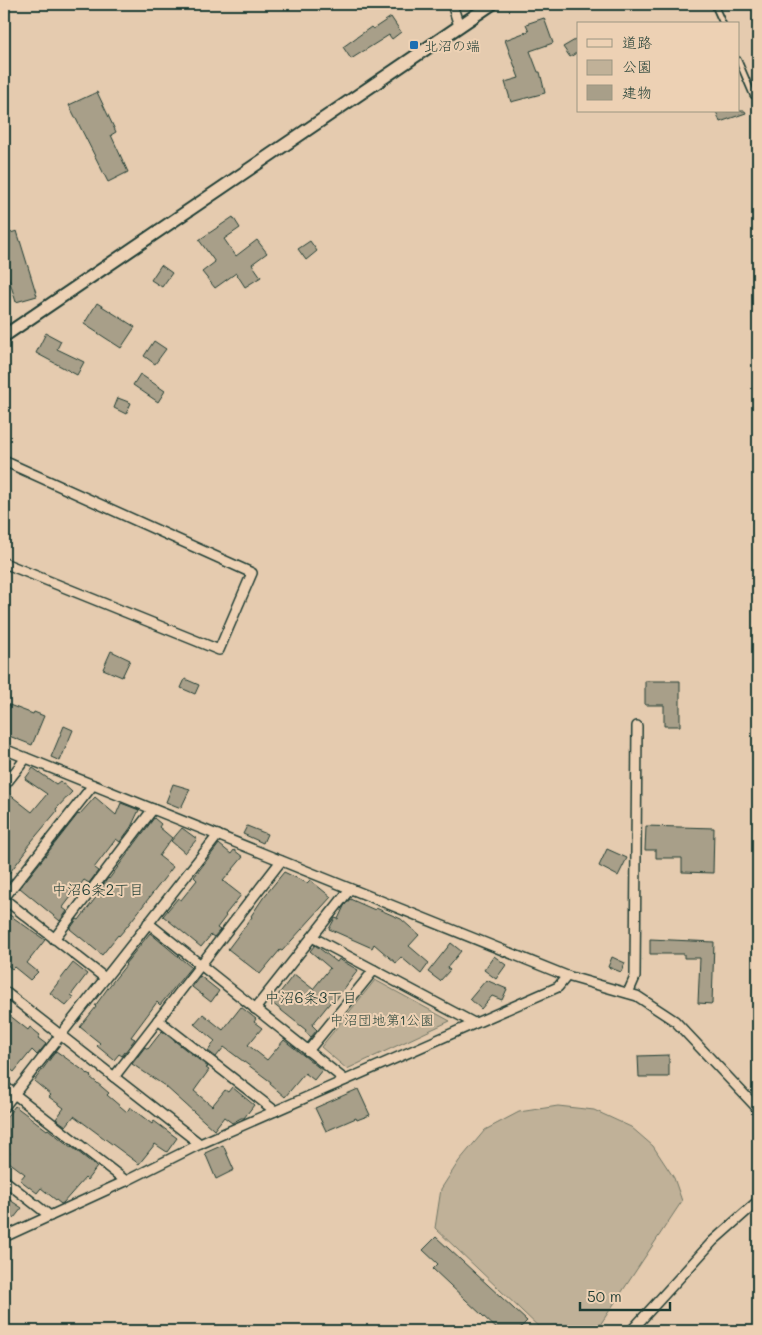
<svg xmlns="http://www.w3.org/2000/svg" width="762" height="1335" viewBox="0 0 762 1335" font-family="Mali,'Klee One',sans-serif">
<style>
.green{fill:#c0b198;stroke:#707766}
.building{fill:#a89f89;stroke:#1f3d34}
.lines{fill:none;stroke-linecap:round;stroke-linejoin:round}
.service-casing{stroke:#1f3d34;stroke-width:8}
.minor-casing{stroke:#1f3d34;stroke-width:12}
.tertiary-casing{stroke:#1f3d34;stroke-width:15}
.service{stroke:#edd1b4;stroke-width:4.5}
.minor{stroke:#edd1b4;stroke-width:9}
.tertiary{stroke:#edd1b4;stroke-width:11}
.poi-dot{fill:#1f6fb2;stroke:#edd1b4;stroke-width:2}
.labels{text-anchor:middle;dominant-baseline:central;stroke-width:4;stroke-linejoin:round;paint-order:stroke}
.poi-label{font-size:14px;fill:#1f3d34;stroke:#edd1b4;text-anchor:start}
.park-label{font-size:14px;fill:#2f493e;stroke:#edd1b4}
.neighbourhood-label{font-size:15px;fill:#1f3d34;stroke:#edd1b4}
</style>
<rect width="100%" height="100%" fill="#e5cbaf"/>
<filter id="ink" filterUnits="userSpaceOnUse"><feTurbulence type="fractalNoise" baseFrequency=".02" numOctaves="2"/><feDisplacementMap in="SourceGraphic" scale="10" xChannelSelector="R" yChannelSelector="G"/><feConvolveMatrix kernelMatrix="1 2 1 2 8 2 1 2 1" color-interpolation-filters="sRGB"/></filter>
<g filter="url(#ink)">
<g class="green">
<polygon points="375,980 450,1021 347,1069 321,1047"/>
<polygon points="558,1106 594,1110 631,1127 653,1146 674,1178 682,1201 596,1331 543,1331 435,1228 441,1189 459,1161 485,1130 519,1112"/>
</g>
<g class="building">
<polygon points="391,17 401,32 392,39 389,35 351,59 343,47 371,27 373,29"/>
<polygon points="544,18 553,43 530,51 538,72 540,72 545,93 511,102 505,82 519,78 505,40 529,31 526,24"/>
<polygon points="575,40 578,46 578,52 570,57 563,47"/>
<polygon points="97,92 116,132 111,135 128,172 108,182 69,105"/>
<polygon points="716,111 745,111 746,113 720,122"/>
<polygon points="233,217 240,228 224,239 236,256 257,240 267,253 252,264 261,277 245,287 236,273 215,288 202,272 215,262 199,240"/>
<polygon points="17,231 37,296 16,302 4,263 4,235"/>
<polygon points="310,241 317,251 306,260 298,249"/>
<polygon points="161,265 172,273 162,287 151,280"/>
<polygon points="97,303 135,327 121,348 84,324"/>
<polygon points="46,333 61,341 57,349 84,362 77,375 36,353"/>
<polygon points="154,341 166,349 155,364 144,356"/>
<polygon points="140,374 165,391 158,402 133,385"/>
<polygon points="118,398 131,403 126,414 114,408"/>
<polygon points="111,651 130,660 122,677 103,669"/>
<polygon points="185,679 199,685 195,694 181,688"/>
<polygon points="645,681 680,681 680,726 664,726 664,705 645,705"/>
<polygon points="4,703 33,714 34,712 44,716 32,745 4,734"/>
<polygon points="64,726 73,730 60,761 51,757"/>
<polygon points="33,768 56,784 60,781 72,792 56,809 57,811 26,848 27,850 4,880 4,851 9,843 4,839 4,801 9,794 32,812 47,794 25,779"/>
<polygon points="173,784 190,789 181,808 166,802"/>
<polygon points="95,797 116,815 121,803 139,810 131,827 120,842 116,839 94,868 98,871 89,883 84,880 64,906 63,908 67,911 60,921 20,888 78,814 79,815"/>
<polygon points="154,818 161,824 159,827 172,838 159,856 173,867 125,929 119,936 118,935 102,955 70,929 77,919 79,920 100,892 99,891 108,878 109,879"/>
<polygon points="247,826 267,834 263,843 243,834"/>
<polygon points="646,826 714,828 713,873 682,872 682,858 656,858 656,850 645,850"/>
<polygon points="182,828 197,839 185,853 171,841"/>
<polygon points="219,844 231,854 234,850 243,857 223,881 241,895 225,915 226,916 217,928 220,930 214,937 211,935 201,947 163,916 178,898 181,900 197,880 194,877"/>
<polygon points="607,849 627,858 618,876 599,866"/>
<polygon points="284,872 307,883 310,880 331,897 282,951 280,950 260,974 228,949 252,917 251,916 263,898"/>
<polygon points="350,899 375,910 376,908 401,919 419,935 409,946 429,963 421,974 401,957 396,963 374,944 372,948 329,929 335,918 338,919 344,906"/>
<polygon points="4,911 45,940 27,963 38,972 30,980 14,967 12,969 4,962"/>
<polygon points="150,933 191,967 160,1005 157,1002 131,1037 135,1039 122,1056 119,1054 114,1060 97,1046 100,1043 80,1027 96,1007 95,1006 110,985 126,965 125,964"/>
<polygon points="650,939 714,942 712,1004 698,1003 700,958 684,958 684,954 650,954"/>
<polygon points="451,943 461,951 447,968 450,970 440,981 428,972"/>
<polygon points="315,945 337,962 339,959 358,970 335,1001 333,999 312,1025 317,1030 311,1037 305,1032 306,1030 272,1003 294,974 313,989 330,968 310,951"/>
<polygon points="494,956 506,965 496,979 484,970"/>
<polygon points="612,957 625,963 621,972 608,967"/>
<polygon points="73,963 87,974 71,995 74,997 66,1006 50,993"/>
<polygon points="200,976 219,991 211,1002 192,987"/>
<polygon points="486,980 507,989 502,1000 492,996 481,1009 470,999"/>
<polygon points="241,1007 256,1019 254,1022 262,1028 248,1045 267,1060 284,1040 322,1070 314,1080 305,1073 285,1097 270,1084 271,1082 224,1047 216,1057 208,1051 215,1041 194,1024 203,1014 223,1030"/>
<polygon points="4,1011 28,1030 30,1027 40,1035 38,1038 46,1044 37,1055 32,1050 14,1072 4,1064"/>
<polygon points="162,1031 208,1067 206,1068 209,1070 194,1091 212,1106 225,1090 228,1092 232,1087 254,1105 244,1118 241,1118 232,1123 224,1117 214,1130 165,1086 132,1064 145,1047 148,1049"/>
<polygon points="56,1051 91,1076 90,1077 109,1093 107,1095 127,1112 130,1107 152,1124 154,1121 177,1138 167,1152 155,1144 139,1164 74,1116 66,1126 56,1119 64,1108 49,1097 51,1095 34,1081"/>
<polygon points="669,1055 669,1077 639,1077 638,1056"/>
<polygon points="358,1089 370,1115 357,1120 356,1118 326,1131 315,1108"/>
<polygon points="15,1106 47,1130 48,1129 72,1148 72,1147 97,1167 87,1180 85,1178 63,1203 61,1204 41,1188 37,1193 20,1180 25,1174 5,1159 10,1153 4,1148 4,1120"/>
<polygon points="223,1145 234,1170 216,1179 205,1153"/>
<polygon points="7,1198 22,1208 14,1218 4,1210 4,1202"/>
<polygon points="436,1237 527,1321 517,1331 499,1331 433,1269 438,1264 423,1250"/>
</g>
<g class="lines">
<defs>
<g id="service">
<polyline points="714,4 723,24"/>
<polyline points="738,60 753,95 758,93"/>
</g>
<g id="minor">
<polyline points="452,4 459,26"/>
<polyline points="4,461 252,573 219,650 4,563"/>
<polyline points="4,749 567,976 637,996 675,1021 758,1109"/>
<polyline points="4,786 26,758"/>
<polyline points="4,898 93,785"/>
<polyline points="4,899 105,978"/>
<polyline points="148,923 345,1080"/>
<polyline points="312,937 474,1023"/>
<polyline points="54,939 153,809"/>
<polyline points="4,991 200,1144"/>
<polyline points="628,993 635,977 637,726"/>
<polyline points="255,1009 350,889"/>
<polyline points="158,1020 275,1111"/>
<polyline points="308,1051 374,970"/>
<polyline points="114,1077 281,861"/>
<polyline points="4,1086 126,1181"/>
<polyline points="4,1107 218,835"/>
<polyline points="4,1180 50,1216"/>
<polyline points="4,1237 126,1181 200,1144 558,987 567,976"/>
<polyline points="631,1331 713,1241 758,1201"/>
</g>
<polyline id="tertiary" points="4,336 492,4"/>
</defs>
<use href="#service" class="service-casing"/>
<use href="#minor" class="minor-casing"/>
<use href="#tertiary" class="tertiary-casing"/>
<use href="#service" class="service"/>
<use href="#minor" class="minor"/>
<use href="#tertiary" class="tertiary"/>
</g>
</g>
<rect class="poi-dot" x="409" y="40" width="10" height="10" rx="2.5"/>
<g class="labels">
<g class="poi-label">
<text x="424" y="45">北沼の端</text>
</g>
<g class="park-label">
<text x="382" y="1019">中沼団地第1公園</text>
</g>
<g class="neighbourhood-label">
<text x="98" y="889">中沼6条2丁目</text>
<text x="311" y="997">中沼6条3丁目</text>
</g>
</g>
<rect width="762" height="1335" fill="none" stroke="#edd1b4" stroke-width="20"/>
<rect x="10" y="10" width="742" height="1315" fill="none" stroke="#1f3d34" stroke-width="2" filter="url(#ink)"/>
<rect x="577" y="22" width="162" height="90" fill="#edd1b4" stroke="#9b9681"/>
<rect x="587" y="39" width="25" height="8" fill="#edd1b4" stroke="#9b9681"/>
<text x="622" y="48" font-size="15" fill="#1f3d34">道路</text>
<rect x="587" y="60" width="25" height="15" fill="#c0b198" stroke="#9b9681"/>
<text x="622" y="72" font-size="15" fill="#1f3d34">公園</text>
<rect x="587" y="85" width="25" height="15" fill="#a89f89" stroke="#9b9681"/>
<text x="622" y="98" font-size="15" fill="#1f3d34">建物</text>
<path d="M580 1302v8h90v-8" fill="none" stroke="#1f3d34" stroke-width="2.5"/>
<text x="587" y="1302" font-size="15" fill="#1f3d34" stroke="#edd1b4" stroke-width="4" paint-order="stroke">50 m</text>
</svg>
